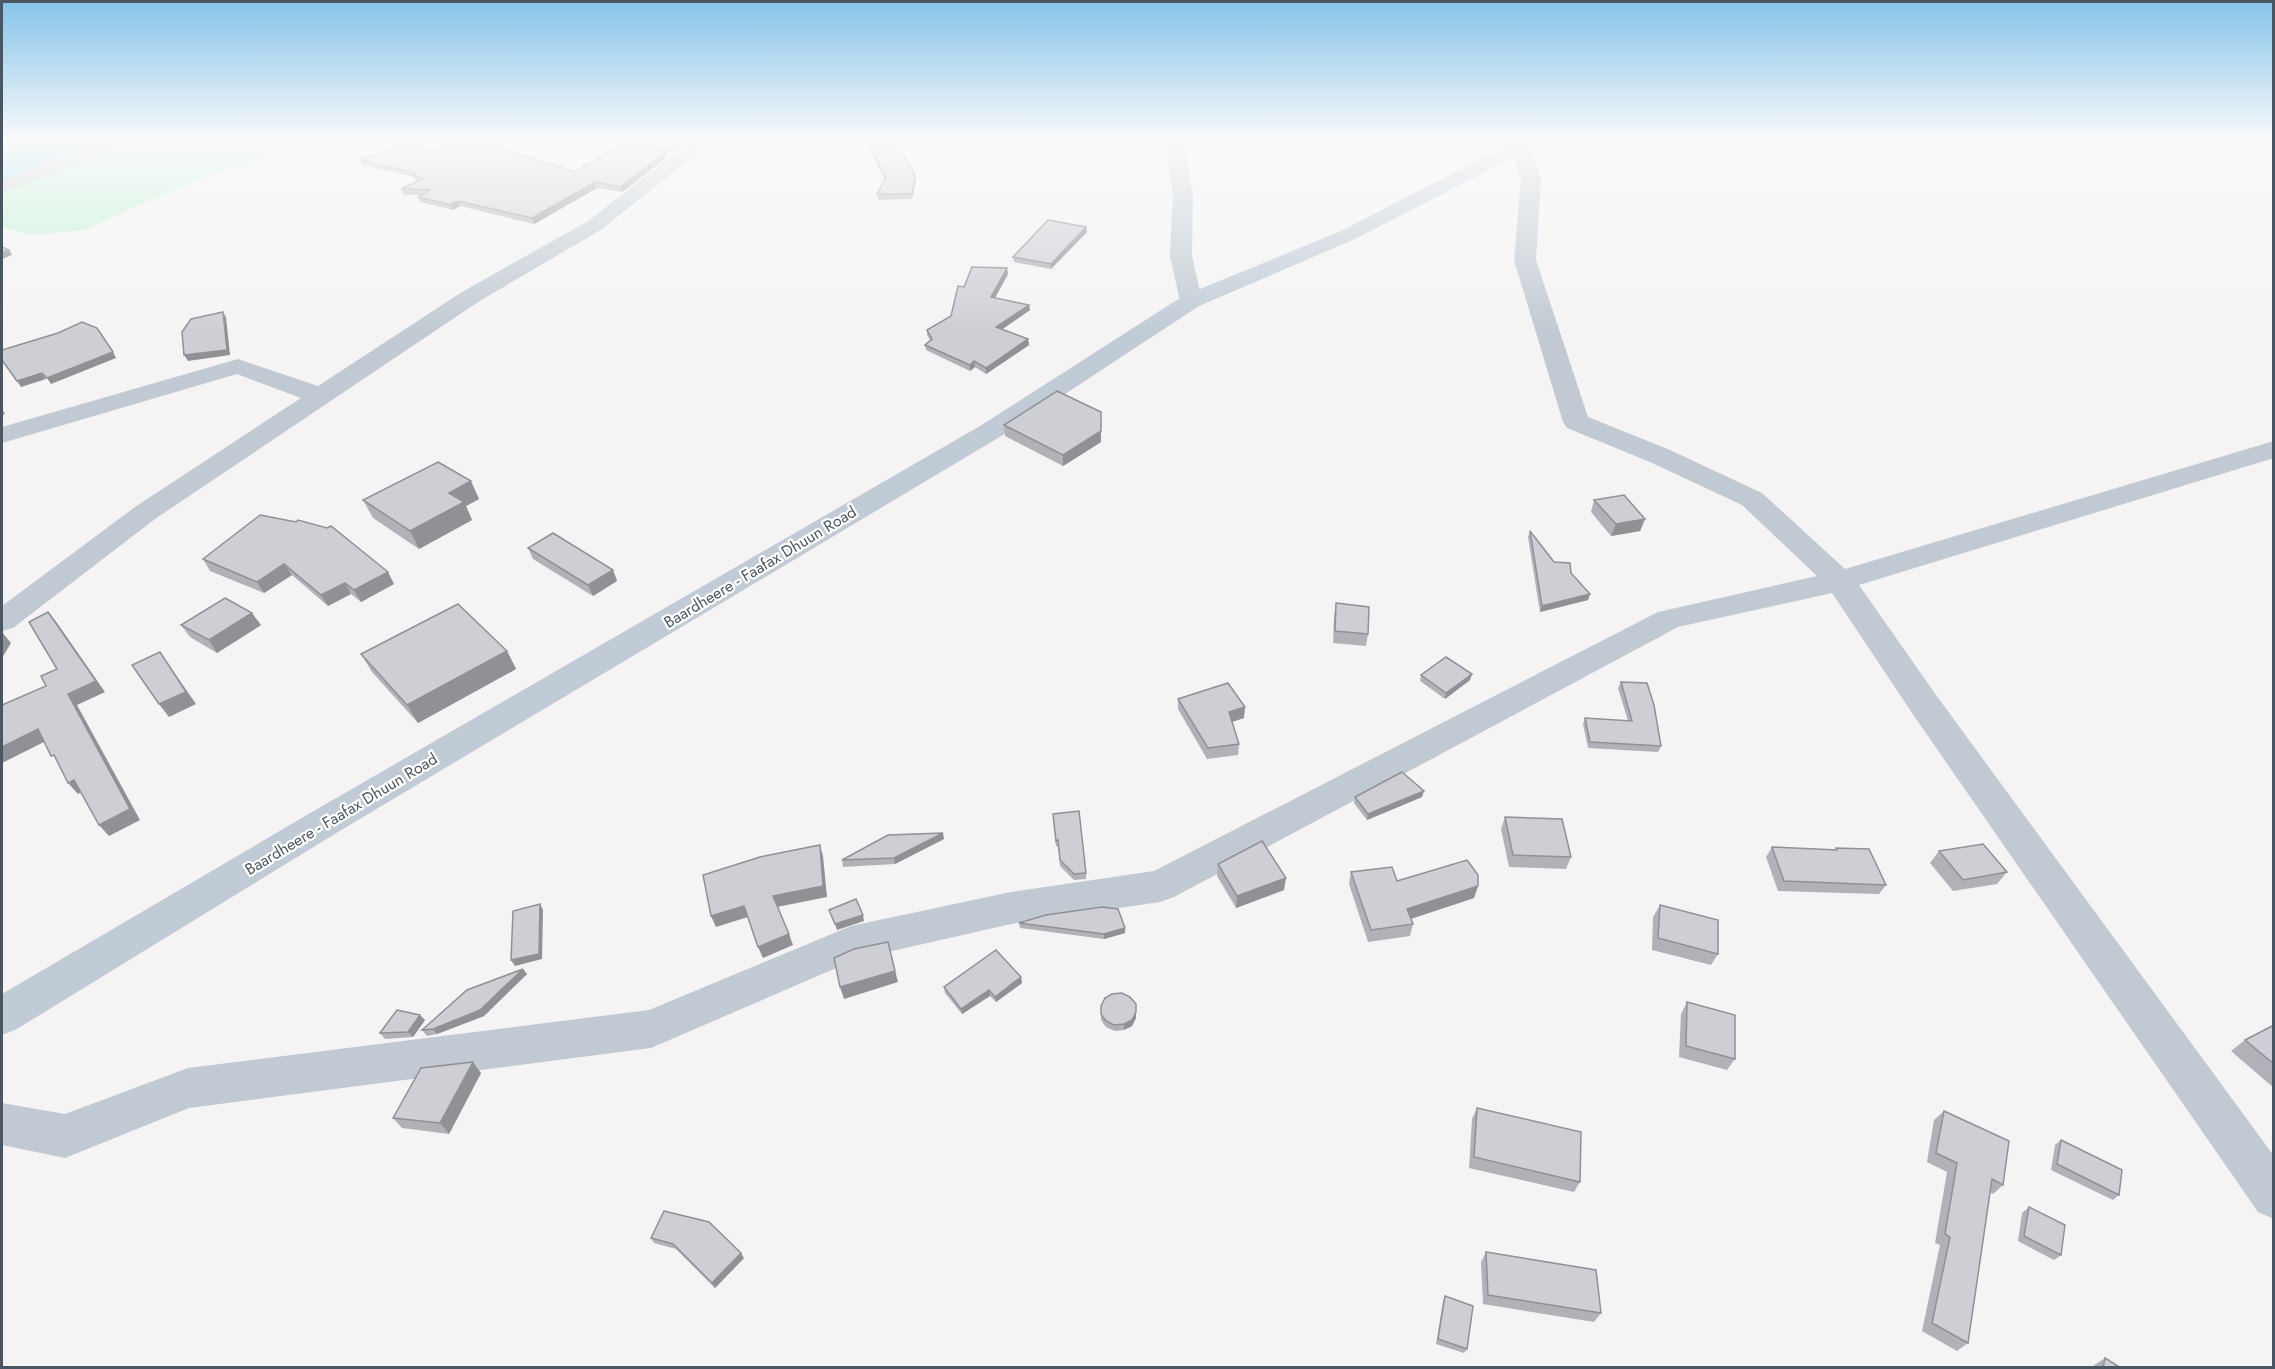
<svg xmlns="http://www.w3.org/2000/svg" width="2275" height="1369" viewBox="0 0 2275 1369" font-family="Jost,sans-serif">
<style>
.green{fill:#c3f1d5}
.water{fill:#90daee}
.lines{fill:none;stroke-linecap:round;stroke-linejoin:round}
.street{fill:#c1cad2;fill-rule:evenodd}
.secondary{fill:#c1cbd6;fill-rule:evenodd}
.wall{fill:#b0b2b7}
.shaded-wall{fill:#909195}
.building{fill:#cdcfd5;stroke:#909195;stroke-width:1.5}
.labels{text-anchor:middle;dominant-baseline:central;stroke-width:4.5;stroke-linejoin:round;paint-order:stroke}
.street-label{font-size:16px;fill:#4a5661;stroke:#fff}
</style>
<rect width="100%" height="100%" fill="#f5f3f3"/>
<polygon class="green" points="2,141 327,141 206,176 84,230 30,235 2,227"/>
<polygon class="water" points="2,141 114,141 9,183 2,181"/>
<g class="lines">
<g class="street">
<polygon points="100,141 126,141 124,145 2,193 2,180"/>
<polygon points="691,141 712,141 602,229 478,302 155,519 13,628 2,631 2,606 135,507 301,398 237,374 2,443 2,427 238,359 318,386 462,292 588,221"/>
<polygon points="1165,141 1183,141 1193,195 1192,256 1202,301 1199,306 1191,308 1183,306 1180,301 1170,256 1173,195"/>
<polygon points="1526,141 1560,141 1558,145 1531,151 1541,179 1536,260 1588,417 1670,450 1762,493 1845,569 2274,441 2274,458 1859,585 1936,695 2274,1156 2274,1219 2258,1212 1912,713 1832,593 1678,627 1174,897 1160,902 1011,924 857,959 651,1048 189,1108 65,1158 2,1145 2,1103 65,1114 188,1068 649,1010 851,926 1011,892 1154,871 1658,612 1817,576 1742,505 1650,462 1567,428 1563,422 1514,260 1521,179 1511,148 1513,144"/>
<polygon points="2239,141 2274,141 2274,152 2241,145"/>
</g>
<polygon class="secondary" points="1516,141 1539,141 1537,145 1355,239 1199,306 998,438 338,832 17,1029 2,1035 2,994 312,812 980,426 1183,296 1341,231"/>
</g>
<g class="wall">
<polygon points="621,141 688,141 665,155 666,158 622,192 597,188 534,224 460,206 453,210 420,202 418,197 422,195 404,195 401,189 418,181 416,181 414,177 362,165 360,160 465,148 575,172 625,143"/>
<polygon points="865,141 882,141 915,175 916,180 912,199 878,200 877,194 885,180"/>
<polygon points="1086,227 1087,232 1051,269 1014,262 1013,257"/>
<polygon points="1008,274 995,298 1030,310 1002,329 1028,339 1029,345 986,374 975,367 970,371 926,350 925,345 930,340 927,335 927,330 951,316 964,287"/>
<polygon points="1004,425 1101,442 1063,466 1005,436"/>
<polygon points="479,499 466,506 472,520 419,549 373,518 363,500"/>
<polygon points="1594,500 1645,519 1640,531 1611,536 1591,512"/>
<polygon points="260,515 394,584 361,602 351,594 328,606 292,575 264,593 210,571 203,559"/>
<polygon points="1530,531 1554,562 1571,573 1590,594 1588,600 1540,612 1528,537"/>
<polygon points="528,548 613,570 617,581 593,596 533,559"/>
<polygon points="1336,603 1368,634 1366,646 1333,643 1334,616"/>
<polygon points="181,625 261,625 217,653 190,637"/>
<polygon points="507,651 516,669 418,723 372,672 361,654"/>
<polygon points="1472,674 1470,680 1445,699 1420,681 1421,675"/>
<polygon points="1621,682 1661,746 1658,752 1588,748 1583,724 1585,718 1628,721 1618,688"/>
<polygon points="1178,699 1244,718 1232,722 1239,744 1238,755 1207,759 1178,709"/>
<polygon points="1355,797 1422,797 1367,820 1354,803"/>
<polygon points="1053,814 1086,873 1086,879 1074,880 1060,866 1058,846 1056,847"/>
<polygon points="1505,817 1571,857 1566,869 1509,867 1501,829"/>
<polygon points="944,839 895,864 843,867 842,860"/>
<polygon points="1772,847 1835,850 1836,848 1886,885 1879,894 1778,891 1766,857"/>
<polygon points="1939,851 2007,872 1997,884 1953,891 1930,863"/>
<polygon points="1218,864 1284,890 1236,908 1217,876"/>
<polygon points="1351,872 1397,881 1478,886 1474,898 1411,919 1413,924 1410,936 1368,942 1349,884"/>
<polygon points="1660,905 1718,954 1711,965 1652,950 1653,917"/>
<polygon points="1019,923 1125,928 1125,933 1104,939 1020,928"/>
<polygon points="523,969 527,974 484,1016 437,1034 427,1036 422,1030"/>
<polygon points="1021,977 1022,983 996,1002 990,996 962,1014 945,993 944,987"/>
<polygon points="1687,1002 1735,1059 1727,1070 1679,1057 1681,1014"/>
<polygon points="1101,1006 1136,1018 1132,1026 1124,1030 1115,1031 1106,1027 1101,1020"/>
<polygon points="425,1020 413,1037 385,1039 380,1033"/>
<polygon points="2274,1025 2274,1088 2231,1051 2245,1040"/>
<polygon points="481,1073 449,1134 402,1128 393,1118"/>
<polygon points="1477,1108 1580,1182 1574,1192 1469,1168 1472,1119"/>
<polygon points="1944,1111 2003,1185 1993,1194 1990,1192 1968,1343 1957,1351 1922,1331 1940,1245 1935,1243 1947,1172 1927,1162 1934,1120"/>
<polygon points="2061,1140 2119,1195 2113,1200 2051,1170 2055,1145"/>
<polygon points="2029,1207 2061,1255 2054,1260 2018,1241 2022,1213"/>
<polygon points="651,1238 744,1258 715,1288 676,1249 654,1243"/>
<polygon points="1486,1252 1601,1313 1594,1322 1483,1304 1481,1262"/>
<polygon points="1445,1296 1467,1349 1464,1353 1436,1344 1443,1301"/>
<polygon points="2105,1358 2121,1368 2090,1368"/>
</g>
<g class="shaded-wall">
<polygon points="678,141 688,141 665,155 666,158 622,192 620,187 661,152"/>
<polygon points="915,175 916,180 912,199 912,194"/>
<polygon points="595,182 597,188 534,224 532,218"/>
<polygon points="458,201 460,206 453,210 451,205"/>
<polygon points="1086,227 1087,232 1051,269 1051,264"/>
<polygon points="9,250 12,255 2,259 2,252"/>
<polygon points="1007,268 1008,274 992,303 991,297"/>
<polygon points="1029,305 1030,310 997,333 996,327"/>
<polygon points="223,312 226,317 230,355 188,361 184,355"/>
<polygon points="1028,339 1029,345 986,374 986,368"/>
<polygon points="113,352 116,358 51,384 47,378"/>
<polygon points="974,361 975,367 970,371 970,365"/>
<polygon points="42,373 46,379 21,387 17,381"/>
<polygon points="2,409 5,414 2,415"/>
<polygon points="1101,412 1101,442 1063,466 1063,455"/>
<polygon points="471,481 479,499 466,506 472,520 419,549 410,531 449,493"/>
<polygon points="1645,519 1640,531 1611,536 1616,524"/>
<polygon points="284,564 292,575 264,593 257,582"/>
<polygon points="613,570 617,581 593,596 588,585"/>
<polygon points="388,572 394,584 361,602 354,590"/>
<polygon points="345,583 351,594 328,606 321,595"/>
<polygon points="1590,594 1588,600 1540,612 1542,606"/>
<polygon points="48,612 57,623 105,692 77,705 140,820 109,836 99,825"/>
<polygon points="252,613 261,625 217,653 209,640"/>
<polygon points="2,632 11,643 2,658"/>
<polygon points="507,651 516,669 418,723 407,705"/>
<polygon points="160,652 196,704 169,717 159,704"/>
<polygon points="1472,674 1470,680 1445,699 1446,693"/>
<polygon points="1245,707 1244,718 1228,723 1229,712"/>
<polygon points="38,729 48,740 2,763 2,747"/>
<polygon points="74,780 84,791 78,794 68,783"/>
<polygon points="1424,791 1422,797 1367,820 1368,814"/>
<polygon points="943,833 944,839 895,864 894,858"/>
<polygon points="820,845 823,856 827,897 777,907 773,896"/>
<polygon points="1286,878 1284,890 1236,908 1237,896"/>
<polygon points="1478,886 1474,898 1404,921 1407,909"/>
<polygon points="540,904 543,910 542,959 515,966 511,960"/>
<polygon points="744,906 748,917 716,927 711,916"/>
<polygon points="863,915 864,921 837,930 835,924"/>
<polygon points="1125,928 1125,933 1104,939 1104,934"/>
<polygon points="789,934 793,945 763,958 758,947"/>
<polygon points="888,942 898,982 844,999 840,987"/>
<polygon points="523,969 527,974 484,1016 437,1034 433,1029"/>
<polygon points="1021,977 1022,983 996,1002 995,997"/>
<polygon points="989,990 990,996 962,1014 961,1009"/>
<polygon points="1136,1012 1136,1018 1132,1026 1124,1030 1124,1024"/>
<polygon points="420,1015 425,1020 413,1037 408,1032"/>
<polygon points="473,1062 481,1073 449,1134 440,1123"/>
<polygon points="741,1253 744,1258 715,1288 712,1283"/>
</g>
<g class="building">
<polygon points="410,141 413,141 431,152 450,144 465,148 474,141 479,141 575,172 628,141 678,141 661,152 665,153 620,187 595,182 532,218 458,201 451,205 418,197 430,190 401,189 423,179 413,175 416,173 360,160"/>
<polygon points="867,141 882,141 899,147 915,175 912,194 877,194 886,178"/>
<polygon points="1048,220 1086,227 1051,264 1013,257"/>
<polygon points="2,247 9,250 2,252"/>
<polygon points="972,267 1007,268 991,297 1029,305 996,327 1028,339 986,368 974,361 970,365 925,345 932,339 927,330 951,316 958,286 964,287"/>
<polygon points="223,312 227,350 184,355 182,332 191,319"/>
<polygon points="82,322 97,328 113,352 47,378 42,373 17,381 2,360 2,350 58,333"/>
<polygon points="1057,391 1101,412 1101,431 1063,455 1004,425"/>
<polygon points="438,462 471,481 449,493 464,502 410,531 363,500"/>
<polygon points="1624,495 1645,519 1616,524 1594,500"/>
<polygon points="260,515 296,522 298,520 327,528 331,526 388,572 354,590 345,583 321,595 284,564 257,582 203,559"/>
<polygon points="1530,531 1554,562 1570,563 1571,573 1590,594 1542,606"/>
<polygon points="553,533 613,570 588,585 528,548"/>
<polygon points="225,598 252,613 209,640 181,625"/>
<polygon points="1336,603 1369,607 1368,634 1335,631"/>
<polygon points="458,604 507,651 407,705 361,654"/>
<polygon points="48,612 96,681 68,694 130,809 99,825 74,780 68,783 54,755 51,756 38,729 2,747 2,705 46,686 41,676 57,669 29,622"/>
<polygon points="160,652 186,692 159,704 132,665"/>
<polygon points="1446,657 1472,674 1446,693 1421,675"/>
<polygon points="1621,682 1647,683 1654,705 1661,746 1590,742 1585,718 1632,721"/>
<polygon points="1228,683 1245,707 1229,712 1239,744 1208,748 1178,699"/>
<polygon points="1402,772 1424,791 1368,814 1355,797"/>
<polygon points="1079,811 1086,873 1074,874 1060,860 1058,840 1056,841 1053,814"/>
<polygon points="1505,817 1562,819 1571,857 1513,855"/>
<polygon points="943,833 894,858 842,860 888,835"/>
<polygon points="1262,841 1286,878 1237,896 1218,864"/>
<polygon points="1983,844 2007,872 1963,880 1939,851"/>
<polygon points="820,845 823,886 773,896 789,934 758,947 744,906 711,916 703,875 760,857"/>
<polygon points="1772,847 1837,850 1836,848 1869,849 1886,885 1784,881"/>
<polygon points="1467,860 1478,875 1478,886 1407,909 1413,924 1371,930 1351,872 1392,867 1397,881"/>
<polygon points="856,899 863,915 835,924 829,910"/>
<polygon points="540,904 539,954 511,960 513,911"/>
<polygon points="1660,905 1718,920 1718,954 1658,938"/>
<polygon points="1102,907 1118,909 1125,928 1104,934 1019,923 1046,915"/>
<polygon points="888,942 895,971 840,987 834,958 854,949"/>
<polygon points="996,950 1021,977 995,997 989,990 961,1009 944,987"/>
<polygon points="523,969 480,1010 433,1029 422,1030 467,990"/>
<polygon points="1122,993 1130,997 1136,1004 1136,1012 1132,1020 1124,1024 1114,1025 1106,1021 1101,1014 1101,1006 1105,998 1112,994"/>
<polygon points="1687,1002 1735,1015 1735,1059 1686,1046"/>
<polygon points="397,1010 420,1015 408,1032 380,1033"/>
<polygon points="2274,1025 2274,1064 2245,1040"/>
<polygon points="473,1062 440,1123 393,1118 421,1068"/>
<polygon points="1477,1108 1581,1132 1580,1182 1474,1157"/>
<polygon points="1944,1111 2009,1141 2003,1185 1992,1179 1968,1343 1932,1323 1950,1237 1945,1234 1957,1163 1936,1153"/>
<polygon points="2061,1140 2122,1170 2119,1195 2057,1164"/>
<polygon points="2029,1207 2065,1225 2061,1255 2024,1236"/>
<polygon points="664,1211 709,1222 741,1253 712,1283 673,1244 651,1238"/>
<polygon points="1486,1252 1596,1270 1601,1313 1488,1295"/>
<polygon points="1445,1296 1473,1306 1467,1349 1438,1339"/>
<polygon points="2105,1358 2121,1368 2103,1368"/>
</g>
<linearGradient id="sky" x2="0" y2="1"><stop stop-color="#85c3ea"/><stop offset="0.42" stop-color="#fafafa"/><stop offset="1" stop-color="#fafafa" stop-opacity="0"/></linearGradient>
<rect width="2275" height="333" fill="url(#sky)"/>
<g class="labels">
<g class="street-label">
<text transform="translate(760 567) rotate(-31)">Baardheere - Faafax Dhuun Road</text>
<text transform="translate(341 814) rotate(-31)">Baardheere - Faafax Dhuun Road</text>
</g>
</g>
<rect width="2275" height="1369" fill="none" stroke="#4a5661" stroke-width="6"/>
</svg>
